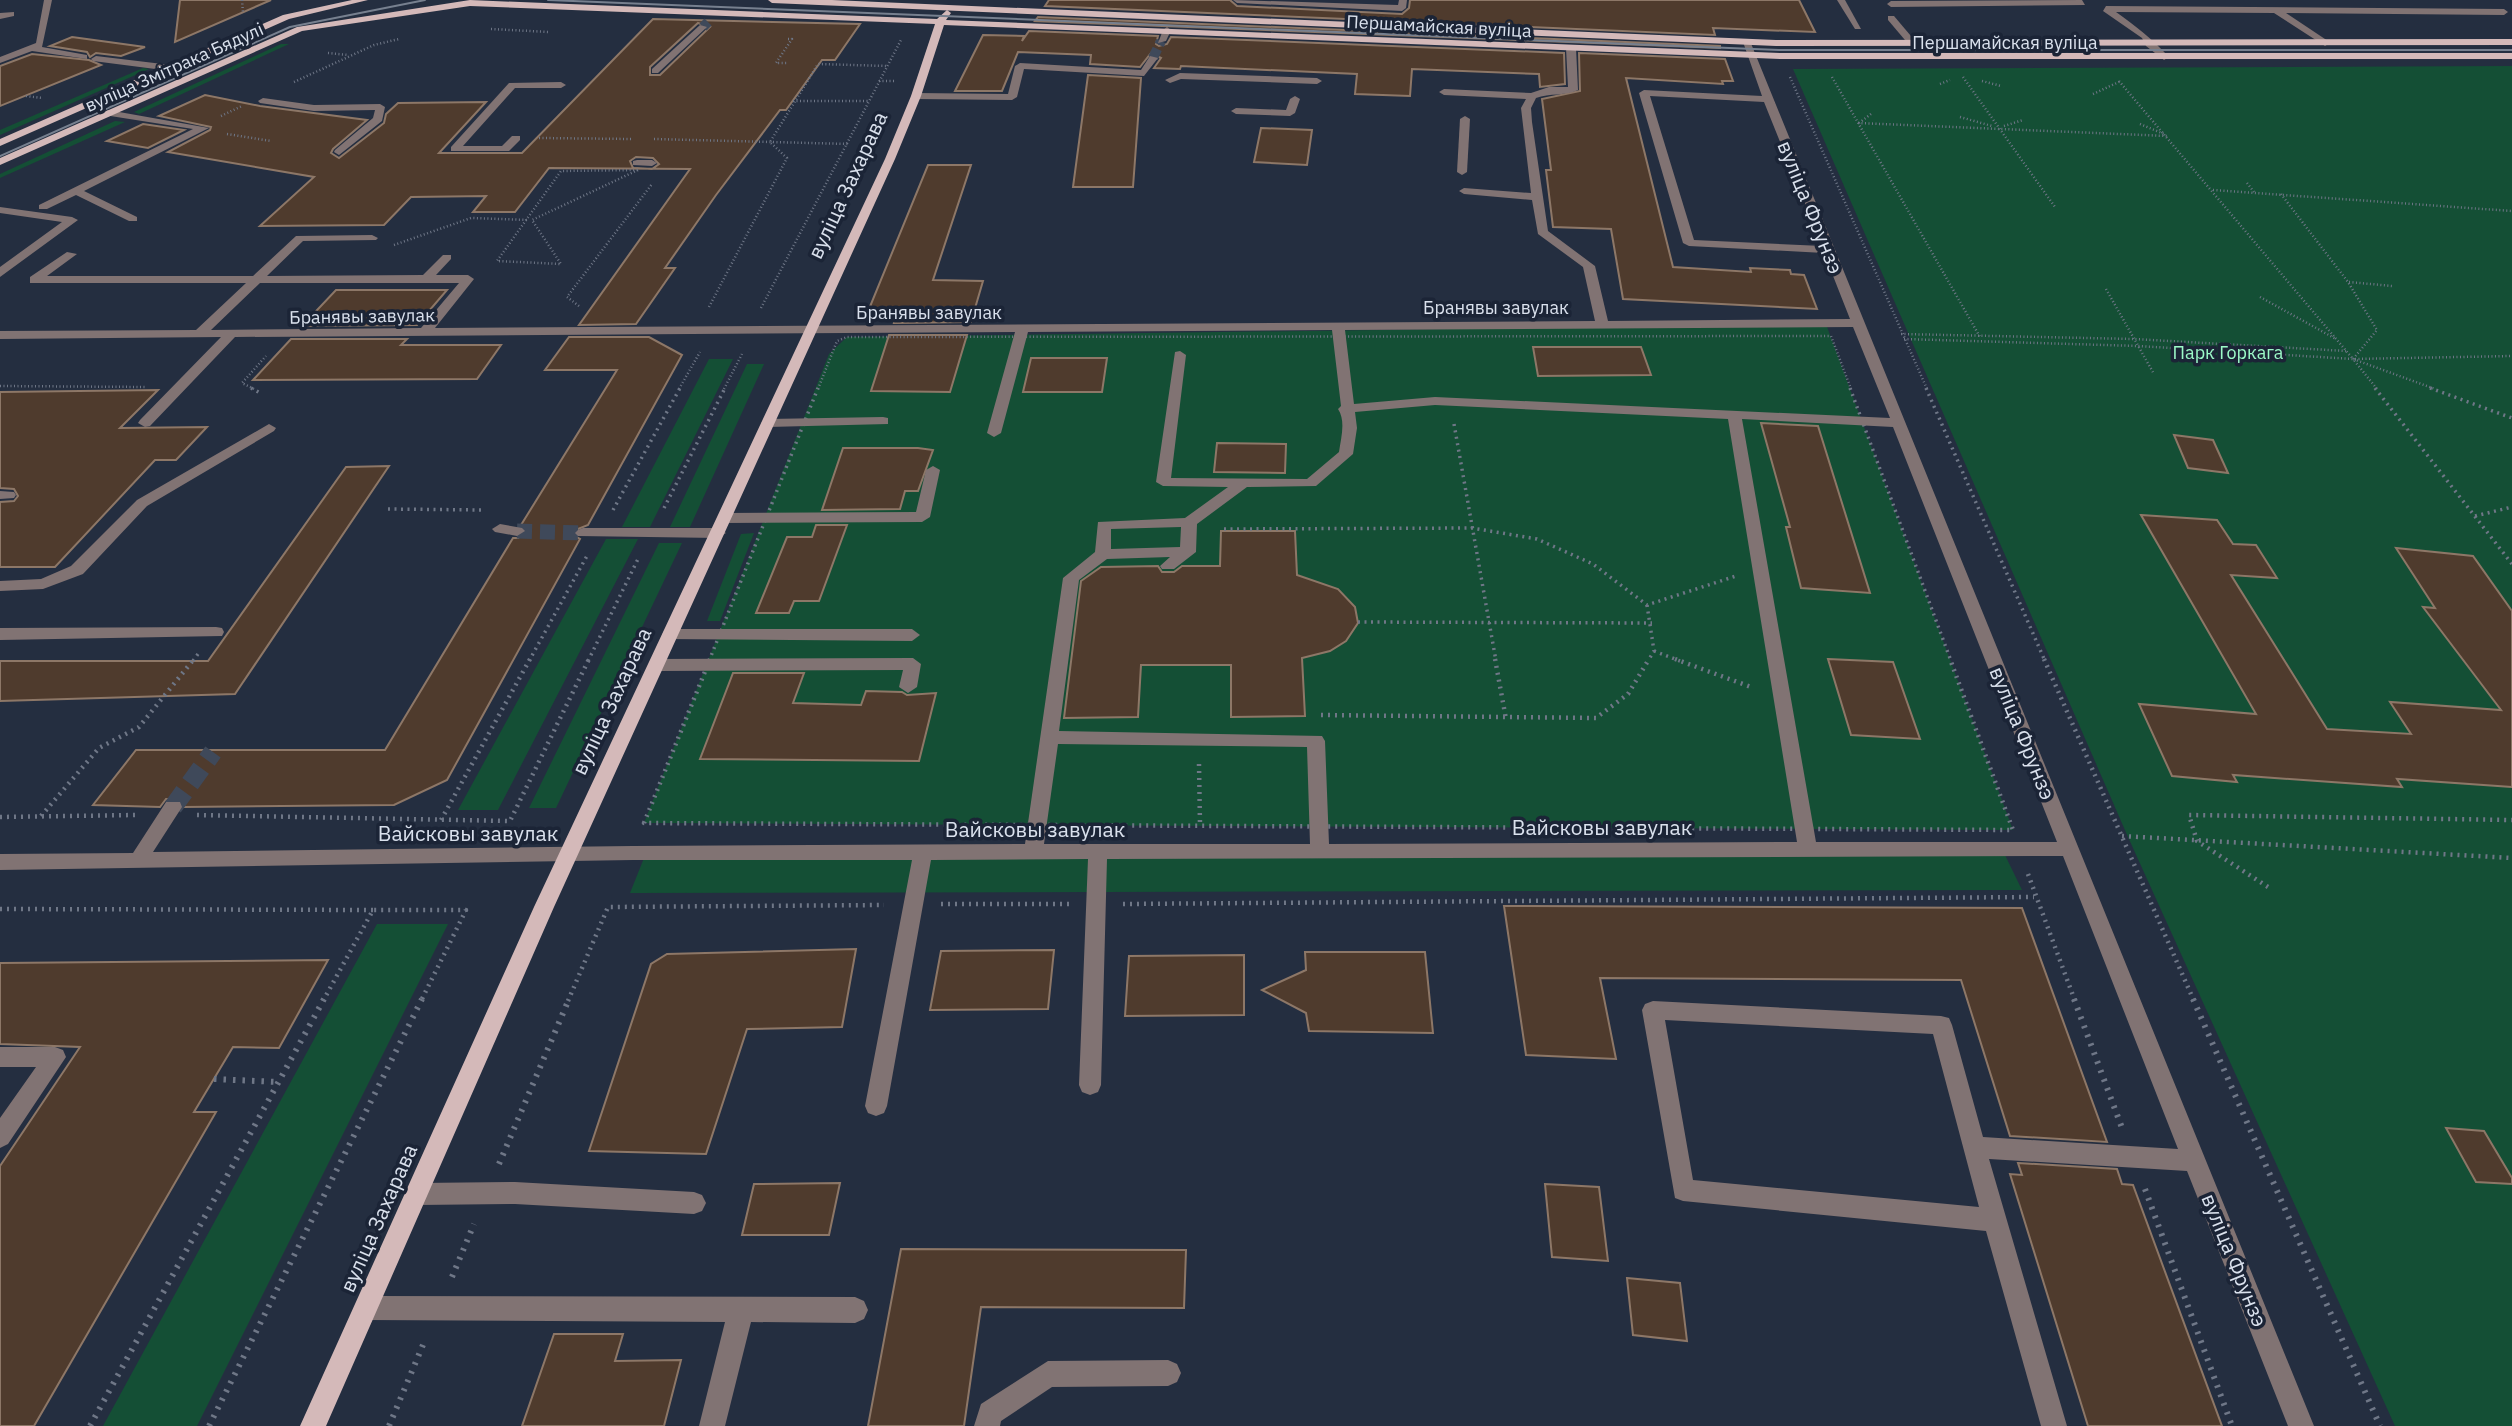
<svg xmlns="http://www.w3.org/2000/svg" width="2512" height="1426" viewBox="0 0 2512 1426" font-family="'IBM Plex Sans',sans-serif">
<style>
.green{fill:#144f35}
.building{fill:#4f3b2d;stroke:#8d7767;stroke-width:2;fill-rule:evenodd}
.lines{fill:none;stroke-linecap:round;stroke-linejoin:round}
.minor-tunnel-far2{stroke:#3f495a;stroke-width:10;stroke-dasharray:10 4.5;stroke-linecap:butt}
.minor-tunnel-far1{stroke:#3f495a;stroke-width:15;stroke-dasharray:15 8;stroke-linecap:butt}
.minor-tunnel{stroke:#3f495a;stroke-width:19;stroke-dasharray:19 10;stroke-linecap:butt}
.path-far3{stroke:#6f7787;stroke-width:2.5;stroke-dasharray:1 2.5;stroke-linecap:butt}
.path-far2{stroke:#6f7787;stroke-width:3.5;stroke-dasharray:2 4.5;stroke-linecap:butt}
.path-far1{stroke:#6f7787;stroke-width:4.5;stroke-dasharray:2 5;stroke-linecap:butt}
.path{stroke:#6f7787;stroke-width:6;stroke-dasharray:2.5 7;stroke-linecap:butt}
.minor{fill:#817373;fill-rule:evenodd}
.major{fill:#d4b9b9;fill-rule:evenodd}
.tram{stroke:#77808f;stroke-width:2}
.labels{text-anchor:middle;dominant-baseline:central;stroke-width:7;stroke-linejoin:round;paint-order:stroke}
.far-street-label{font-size:18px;fill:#dae1ed;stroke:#1b2436}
.far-park-label{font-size:18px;fill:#9cf9c8;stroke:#1b2436}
.street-label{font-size:21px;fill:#dae1ed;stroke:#1b2436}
</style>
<rect width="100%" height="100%" fill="#242e40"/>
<g class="green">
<polygon points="281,44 289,44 139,114 134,112"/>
<polygon points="2512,66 2512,1426 2395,1426 2128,837 1793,69"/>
<polygon points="143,68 149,69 0,135 0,130"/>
<polygon points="115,121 125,122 0,178 0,174"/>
<polygon points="1826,324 2013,830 644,823 829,354 847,337"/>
<polygon points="709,359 733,359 650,527 622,527"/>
<polygon points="747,364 764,364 690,527 670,527"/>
<polygon points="754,533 720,621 707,621 741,534"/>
<polygon points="606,539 638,539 498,810 458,810"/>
<polygon points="659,543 682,543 556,808 529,808"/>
<polygon points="2005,855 2022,890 630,893 644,858"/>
<polygon points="377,924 448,924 197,1426 103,1426"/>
</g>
<g class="building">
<polygon points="180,0 271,0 175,42"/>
<polygon points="1049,0 1230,0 1237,6 1402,14 1409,8 1410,0 1799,0 1815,32 1713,28 1715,35 1045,6"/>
<polygon points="1038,17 1720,46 1720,48 1035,21"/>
<path d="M653 19 860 24 835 60H822L786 110H780L716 195 665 268H675L636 324 579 325 690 169 549 168 515 212H473L486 196 411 197 384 225 260 226 314 177 168 152 210 130 211 127 159 116 205 95 260 106 367 120 333 149 331 153 339 158 384 123 386 114 398 103 486 102 439 153H522ZM698 23 710 27 660 75H650V67ZM636 157 653 158 659 164 652 169 633 168 630 161Z"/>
<polygon points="1029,31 1158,36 1156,44 1159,46 1167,44 1171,37 1564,53 1565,84 1540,87 1539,74 1412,69 1410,96 1355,94 1357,74 1181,66 1180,69 1154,68 1161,58 1151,53 1140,67 1090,64 1091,55 1018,52 1002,91 955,91 983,35 1024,36 1022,41"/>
<polygon points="72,37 145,47 121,56 96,53 90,57 87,52 50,46"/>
<polygon points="1579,53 1725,59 1733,81 1722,81 1723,84 1626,78 1673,267 1751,272 1750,268 1790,270 1791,274 1804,275 1817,309 1623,299 1611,229 1553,227 1546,170 1551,170 1542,99 1580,91"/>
<polygon points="32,54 89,60 101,65 0,106 0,66"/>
<polygon points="1088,75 1141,78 1133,187 1073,187"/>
<polygon points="143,124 184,130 148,148 107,141"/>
<polygon points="1261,128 1312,130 1307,165 1254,162"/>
<polygon points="928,165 971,165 933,280 983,281 971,322 894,323 899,309 869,309"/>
<polygon points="336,290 447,290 417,325 302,326"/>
<polygon points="889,335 967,335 950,392 871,391"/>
<polygon points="569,337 649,337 682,355 588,525 573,531 573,535 580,539 447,780 394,805 184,807 180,799 166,799 160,807 93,805 136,750 385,750 513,538 518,538 528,531 521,525 617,370 545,370"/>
<polygon points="291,339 407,339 401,345 501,345 477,379 253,380"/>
<polygon points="1533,347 1641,347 1651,375 1538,376"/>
<polygon points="1031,358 1107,358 1102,392 1023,392"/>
<polygon points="158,390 120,428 207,427 176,460 155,460 55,567 0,567 0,502 14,501 18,496 14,489 0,488 0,392"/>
<polygon points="1761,423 1818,426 1870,593 1801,588 1786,527 1790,527"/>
<polygon points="2174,435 2213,440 2228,473 2188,468"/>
<polygon points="1217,443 1286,444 1285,473 1214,472"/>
<polygon points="843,448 918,448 933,450 918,491 905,491 900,509 822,510"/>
<polygon points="389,466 235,694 0,701 0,661 208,661 346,467"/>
<polygon points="2141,515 2217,520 2233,544 2256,545 2277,578 2231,575 2327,729 2411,734 2390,702 2501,710 2423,607 2435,608 2396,548 2473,556 2512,611 2512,787 2397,779 2402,787 2233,775 2237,782 2172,776 2139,704 2256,714"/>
<polygon points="816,525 847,525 819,601 794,601 789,613 756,613 787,537 812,537"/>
<polygon points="1221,531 1295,531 1297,575 1338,589 1355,607 1358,623 1346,641 1330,651 1302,658 1305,716 1231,717 1231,665 1141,665 1138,717 1064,718 1081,581 1101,567 1158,566 1162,572 1174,572 1182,566 1220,566"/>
<polygon points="1828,659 1893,662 1920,739 1851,735"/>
<polygon points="733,673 804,673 793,703 861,705 866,691 902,692 907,695 936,693 919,761 700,759"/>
<polygon points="1504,906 2022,908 2107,1142 2010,1136 1961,980 1600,978 1616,1059 1526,1055"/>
<polygon points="856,949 842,1027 747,1029 706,1154 589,1151 651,964 667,954"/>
<polygon points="1054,950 1048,1009 930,1010 941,951"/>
<polygon points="1305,952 1425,952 1433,1033 1309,1031 1306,1013 1262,990 1306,970"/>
<polygon points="1244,955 1244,1015 1125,1016 1129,956"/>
<polygon points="328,960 279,1048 233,1047 194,1112 216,1112 34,1426 0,1426 0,1166 80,1047 0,1044 0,963"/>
<polygon points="2446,1128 2484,1131 2512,1178 2512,1184 2476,1182"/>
<polygon points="2018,1163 2117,1169 2122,1184 2133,1185 2222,1426 2088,1426 2010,1174 2022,1175"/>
<polygon points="840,1183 829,1235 742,1235 754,1184"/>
<polygon points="1545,1184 1599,1187 1608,1261 1552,1257"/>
<polygon points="901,1249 1186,1250 1184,1308 981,1307 964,1426 868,1426"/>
<polygon points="1627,1278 1680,1283 1687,1341 1633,1335"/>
<polygon points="554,1334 623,1334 615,1361 681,1360 664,1426 522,1426"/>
</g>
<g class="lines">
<g class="minor-tunnel-far2">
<polyline points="703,27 708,22"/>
<polyline points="1153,58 1161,41"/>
</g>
<polyline class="minor-tunnel-far1" points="517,531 583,533"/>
<polyline class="minor-tunnel" points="173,807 213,752"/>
<g class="path-far3">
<polyline points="242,0 243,13"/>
<polyline points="491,29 549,32"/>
<polyline points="788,39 792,39 776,63 788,63"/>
<polyline points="328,53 348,55"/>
<polyline points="1790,77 1927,389"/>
<polyline points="1832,77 1980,337"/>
<polyline points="1963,77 2055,207"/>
<polyline points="879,81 896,81"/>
<polyline points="1982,81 2001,86"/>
<polyline points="2119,81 2353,359 2435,389"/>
<polyline points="294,82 374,45 399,39"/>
<polyline points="1940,84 1950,80"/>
<polyline points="2093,94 2121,81"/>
<polyline points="26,96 42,98"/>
<polyline points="793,101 868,101"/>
<polyline points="221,116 242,106"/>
<polyline points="1960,117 1992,126"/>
<polyline points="1858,123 2167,136"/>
<polyline points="1859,123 1871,114"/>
<polyline points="2140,124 2164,134"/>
<polyline points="2004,126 2023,120"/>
<polyline points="227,134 271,141"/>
<polyline points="539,138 632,139"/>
<polyline points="654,139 849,144"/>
<polygon points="638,170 532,220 561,264 497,261 561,171"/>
<polyline points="2247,183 2254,192"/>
<polyline points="2213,190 2512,211"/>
<polyline points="2281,194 2348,282 2377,330 2353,359 2377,389"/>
<polyline points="394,245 471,218 528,220"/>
<polyline points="2349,282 2392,286"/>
<polyline points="2106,289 2154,374"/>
<polyline points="2260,297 2336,339"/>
<polyline points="579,306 567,297 652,184"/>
<polyline points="709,307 787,158 770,142 818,64 887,66"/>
<polyline points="761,308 901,40"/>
<polyline points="1901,334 2134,339 2346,351"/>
<polyline points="1904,339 2138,346 2353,359 2512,356"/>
<polyline points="0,386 146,387"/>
<polyline points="254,389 242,383 266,356"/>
<polyline points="679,389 700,352"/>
<polyline points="724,389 742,354"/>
<polyline points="818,389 837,341 847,337 1831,336 1851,389"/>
</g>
<g class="path-far2">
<polyline points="251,388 262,394"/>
<polyline points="1850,388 1951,661"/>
<polyline points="1926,388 2045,661"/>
<polyline points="2375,388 2512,564"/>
<polyline points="2430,388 2512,418"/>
<polyline points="1454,424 1496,661"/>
<polyline points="664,508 725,388"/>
<polyline points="388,509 483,510"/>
<polyline points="613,510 680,388"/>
<polyline points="2475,516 2512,507"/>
<polyline points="1224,529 1472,528 1537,539 1593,564 1647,605 1736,576"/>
<polyline points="1647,605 1654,651 1648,661"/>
<polyline points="1358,622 1652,623"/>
<polyline points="1654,651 1680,661"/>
<polyline points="193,661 198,654"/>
<polyline points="529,661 588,554"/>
<polyline points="588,661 639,557"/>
<polyline points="709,661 818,388"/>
</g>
<g class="path-far1">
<polyline points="710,659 644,823 2013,830 1950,659"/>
<polyline points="1495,659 1506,719"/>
<polyline points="1675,659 1751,687"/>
<polyline points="2044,659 2194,1001"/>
<polyline points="1321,715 1596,718 1628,694 1649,659"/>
<polyline points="1199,764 1200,825"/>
<polyline points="197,815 510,821 589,659"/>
<polyline points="41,816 99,748 139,727 194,659"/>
<polyline points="0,817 136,815"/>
<polyline points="441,820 530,659"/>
<polyline points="2122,836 2512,858"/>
<polyline points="2028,874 2075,1001"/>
<polyline points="2268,887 2197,841 2189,815 2512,820"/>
<polyline points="941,904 1069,904"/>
<polyline points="1123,904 2034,897"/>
<polyline points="0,909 373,910"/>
<polyline points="323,1001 373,910 466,910 421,1001"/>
<polyline points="568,1001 608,907 884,905"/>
</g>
<g class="path">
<polyline points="2074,999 2122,1128"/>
<polyline points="2193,999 2380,1426"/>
<polyline points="214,1079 278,1082"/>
<polyline points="499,1164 569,999"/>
<polyline points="2145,1189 2232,1426"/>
<polyline points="452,1277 474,1224"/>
<polyline points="90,1426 324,999"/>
<polyline points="209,1426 422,999"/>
<polyline points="389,1426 425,1340"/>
</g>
<g class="minor">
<polygon points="44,0 52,0 42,47 87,55 87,59 32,51 0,63 0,57 36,43"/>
<polygon points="1233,0 1398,5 1399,0 1407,0 1406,8 1402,11 1237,3"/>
<polygon points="1837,0 1845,0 1861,29 1855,29"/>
<polygon points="2082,0 2085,5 1891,7 1887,4 1891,1"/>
<path d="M2106 6 2504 9 2508 12 2504 15 2286 13 2328 41 2330 43 2325 46 2274 13 2116 12C2136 26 2152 39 2169 57L2164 60 2146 46 2142 38 2103 11Z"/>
<polygon points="14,12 14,16 0,19 0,13"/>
<polygon points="1888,16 1894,16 1916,42 1916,46 1910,46 1888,20"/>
<polygon points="700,25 707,27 658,73 652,73 652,69"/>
<polygon points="1167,27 1171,30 1166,41 1158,43 1163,30"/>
<path d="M1742 39 1750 41 2314 1426H2288L2187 1171 1989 1159 2067 1426H2041L1986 1231 1683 1201 1675 1198 1642 1010 1645 1004 1653 1001 1941 1016 1949 1018 1952 1025 1983 1137 2178 1149 2063 856 1107 859 1101 1085 1098 1092 1090 1095 1082 1092 1079 1085 1088 859 931 860 887 1106 884 1113 876 1116 868 1113 865 1106 912 860H633L0 870V854L133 853 166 802H180L182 807 153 852 633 846 1025 844 1063 578 1095 552 1098 522 1185 518 1228 487 1163 486 1156 482 1175 352 1180 351 1186 355 1171 478 1307 479 1339 452C1341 438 1346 421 1338 409L1341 406 1332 330 1028 332 1001 433 994 437 987 433 1015 332 235 337 150 426 145 427 138 423 140 420 221 337 0 339V331L196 330 246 283H30V277L67 252 77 254 47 276H253L296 236 372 235 378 238 376 240 303 241 267 276 423 275 443 255H451V259L436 275H468L474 279 435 328 1595 321 1583 267 1538 234 1532 200 1464 194 1459 191 1464 188 1531 193 1521 108 1526 99 1444 95 1439 92 1444 89 1531 93 1549 87H1568L1566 48 1571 45 1576 48 1578 90C1567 96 1549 93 1536 98L1531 108 1532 122 1548 231 1595 266 1608 321 1850 319 1824 253 1689 246 1683 243 1639 93 1644 90 1762 96ZM1650 96 1764 102 1822 246 1694 240ZM260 283H459L421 328 211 330ZM1853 327 1890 418 1435 397 1354 404 1345 330ZM1435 405 1728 419 1797 842 1329 844 1325 741 1322 736 1059 731 1079 580 1107 559 1170 557 1160 566 1162 569H1174L1196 552 1197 524 1247 487 1316 486 1353 454 1357 428 1355 412ZM1742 419 1893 427 2057 842H1816ZM1181 527 1180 547 1111 549V529ZM1058 744 1307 747 1310 844H1044ZM1665 1020 1933 1034 1979 1207 1693 1180Z"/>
<polygon points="96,56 171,65 176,68 171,71 93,61 91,59"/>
<polygon points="1150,56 1158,58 1144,76 1024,69 1017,97 1012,100 916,99 911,96 916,93 1008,94 1015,66 1020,63 1141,70"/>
<polygon points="1180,73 1317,78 1322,81 1317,84 1181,79 1170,83 1165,80"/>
<polygon points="509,83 561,82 566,85 561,88 515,88 463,146 502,146 512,136 520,136 520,140 509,151 451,151 451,147"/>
<polygon points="1295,96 1300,99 1295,113 1290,116 1236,114 1231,111 1236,108 1286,110 1290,99"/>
<polygon points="263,98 314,105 380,104 385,107 382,121 339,155 334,152 335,150 373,118 375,110 314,111 260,103 258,101"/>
<polygon points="108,110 209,128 84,191 137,217 137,221 129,221 76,195 47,209 39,209 39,205 193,129 104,115 103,113"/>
<polygon points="1465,116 1470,119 1467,172 1462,175 1457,172 1460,119"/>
<polygon points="637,160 652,160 657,163 652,166 633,165 633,161"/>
<polygon points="0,207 72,217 78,220 0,277 0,267 62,222 0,213"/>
<polygon points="883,417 888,418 888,424 768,427 761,423 768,419"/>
<polygon points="269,424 276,428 274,431 147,506 83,574 43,589 0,591 0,581 41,579 71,566 137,500"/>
<polygon points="933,466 940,470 930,517 922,522 725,523 717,518 725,513 916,512 926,470"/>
<polygon points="0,491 14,492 16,495 14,498 0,499"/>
<polygon points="500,524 522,528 525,531 517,536 495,532 492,529"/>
<polygon points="583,528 718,528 726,533 718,538 578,536 575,533 578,530"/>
<polygon points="216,627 222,628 224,632 222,636 0,640 0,628"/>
<polygon points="670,629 912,629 920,635 912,641 664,639 662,635 664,631"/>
<polygon points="913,658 921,664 917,687 908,693 899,687 903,670 657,671 649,665 657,659"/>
<polygon points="0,1047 55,1047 63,1050 66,1057 8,1144 0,1148 0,1118 36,1067 0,1067"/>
<polygon points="515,1182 694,1192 702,1195 706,1203 702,1211 694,1214 515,1204 418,1205 410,1202 406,1194 410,1186 418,1183"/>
<polygon points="367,1296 855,1297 864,1301 868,1310 864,1319 855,1323 751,1322 725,1426 699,1426 725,1322 367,1320 358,1317 355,1308 358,1299"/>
<polygon points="1168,1360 1177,1364 1181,1373 1177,1382 1168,1386 1052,1387 1001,1421 1000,1426 974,1426 981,1404 1048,1361"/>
</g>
<g class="major">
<polygon points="352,0 368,0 289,19 0,146 0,139 283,15"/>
<polygon points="470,0 937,19 947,10 951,13 946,20 1781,53 2512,53 2512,59 1781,59 944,25 921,96 895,159 554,907 326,1426 300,1426 534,907 885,159 911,96 935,24 470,6 302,31 0,165 0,158 297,27"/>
<polygon points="768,0 832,0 1776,40 2512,39 2512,45 1776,46 772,3"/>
</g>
<g class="tram">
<polyline points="548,0 1779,50 2512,50"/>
<polyline points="0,156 290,27 425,0"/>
</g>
</g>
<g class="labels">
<g class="far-street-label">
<text transform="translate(1439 26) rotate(3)">Першамайская вуліца</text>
<text x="2005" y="42">Першамайская вуліца</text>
<text transform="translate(174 67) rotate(-24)">вуліца Змітрака Бядулі</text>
<text x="1496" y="307">Бранявы завулак</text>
<text x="929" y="312">Бранявы завулак</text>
<text transform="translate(362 316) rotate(-1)">Бранявы завулак</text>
</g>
<g class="far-park-label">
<text x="2228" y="352">Парк Горкага</text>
</g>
<g class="street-label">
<text transform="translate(847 185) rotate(-65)">вуліца Захарава</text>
<text transform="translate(1811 207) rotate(68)">вуліца Фрунзэ</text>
<text transform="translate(611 701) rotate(-65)">вуліца Захарава</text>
<text transform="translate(2023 733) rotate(68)">вуліца Фрунзэ</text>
<text x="1602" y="827">Вайсковы завулак</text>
<text x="1035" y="829">Вайсковы завулак</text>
<text x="468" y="833">Вайсковы завулак</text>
<text transform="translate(378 1218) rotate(-66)">вуліца Захарава</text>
<text transform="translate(2235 1260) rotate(68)">вуліца Фрунзэ</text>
</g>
</g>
</svg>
